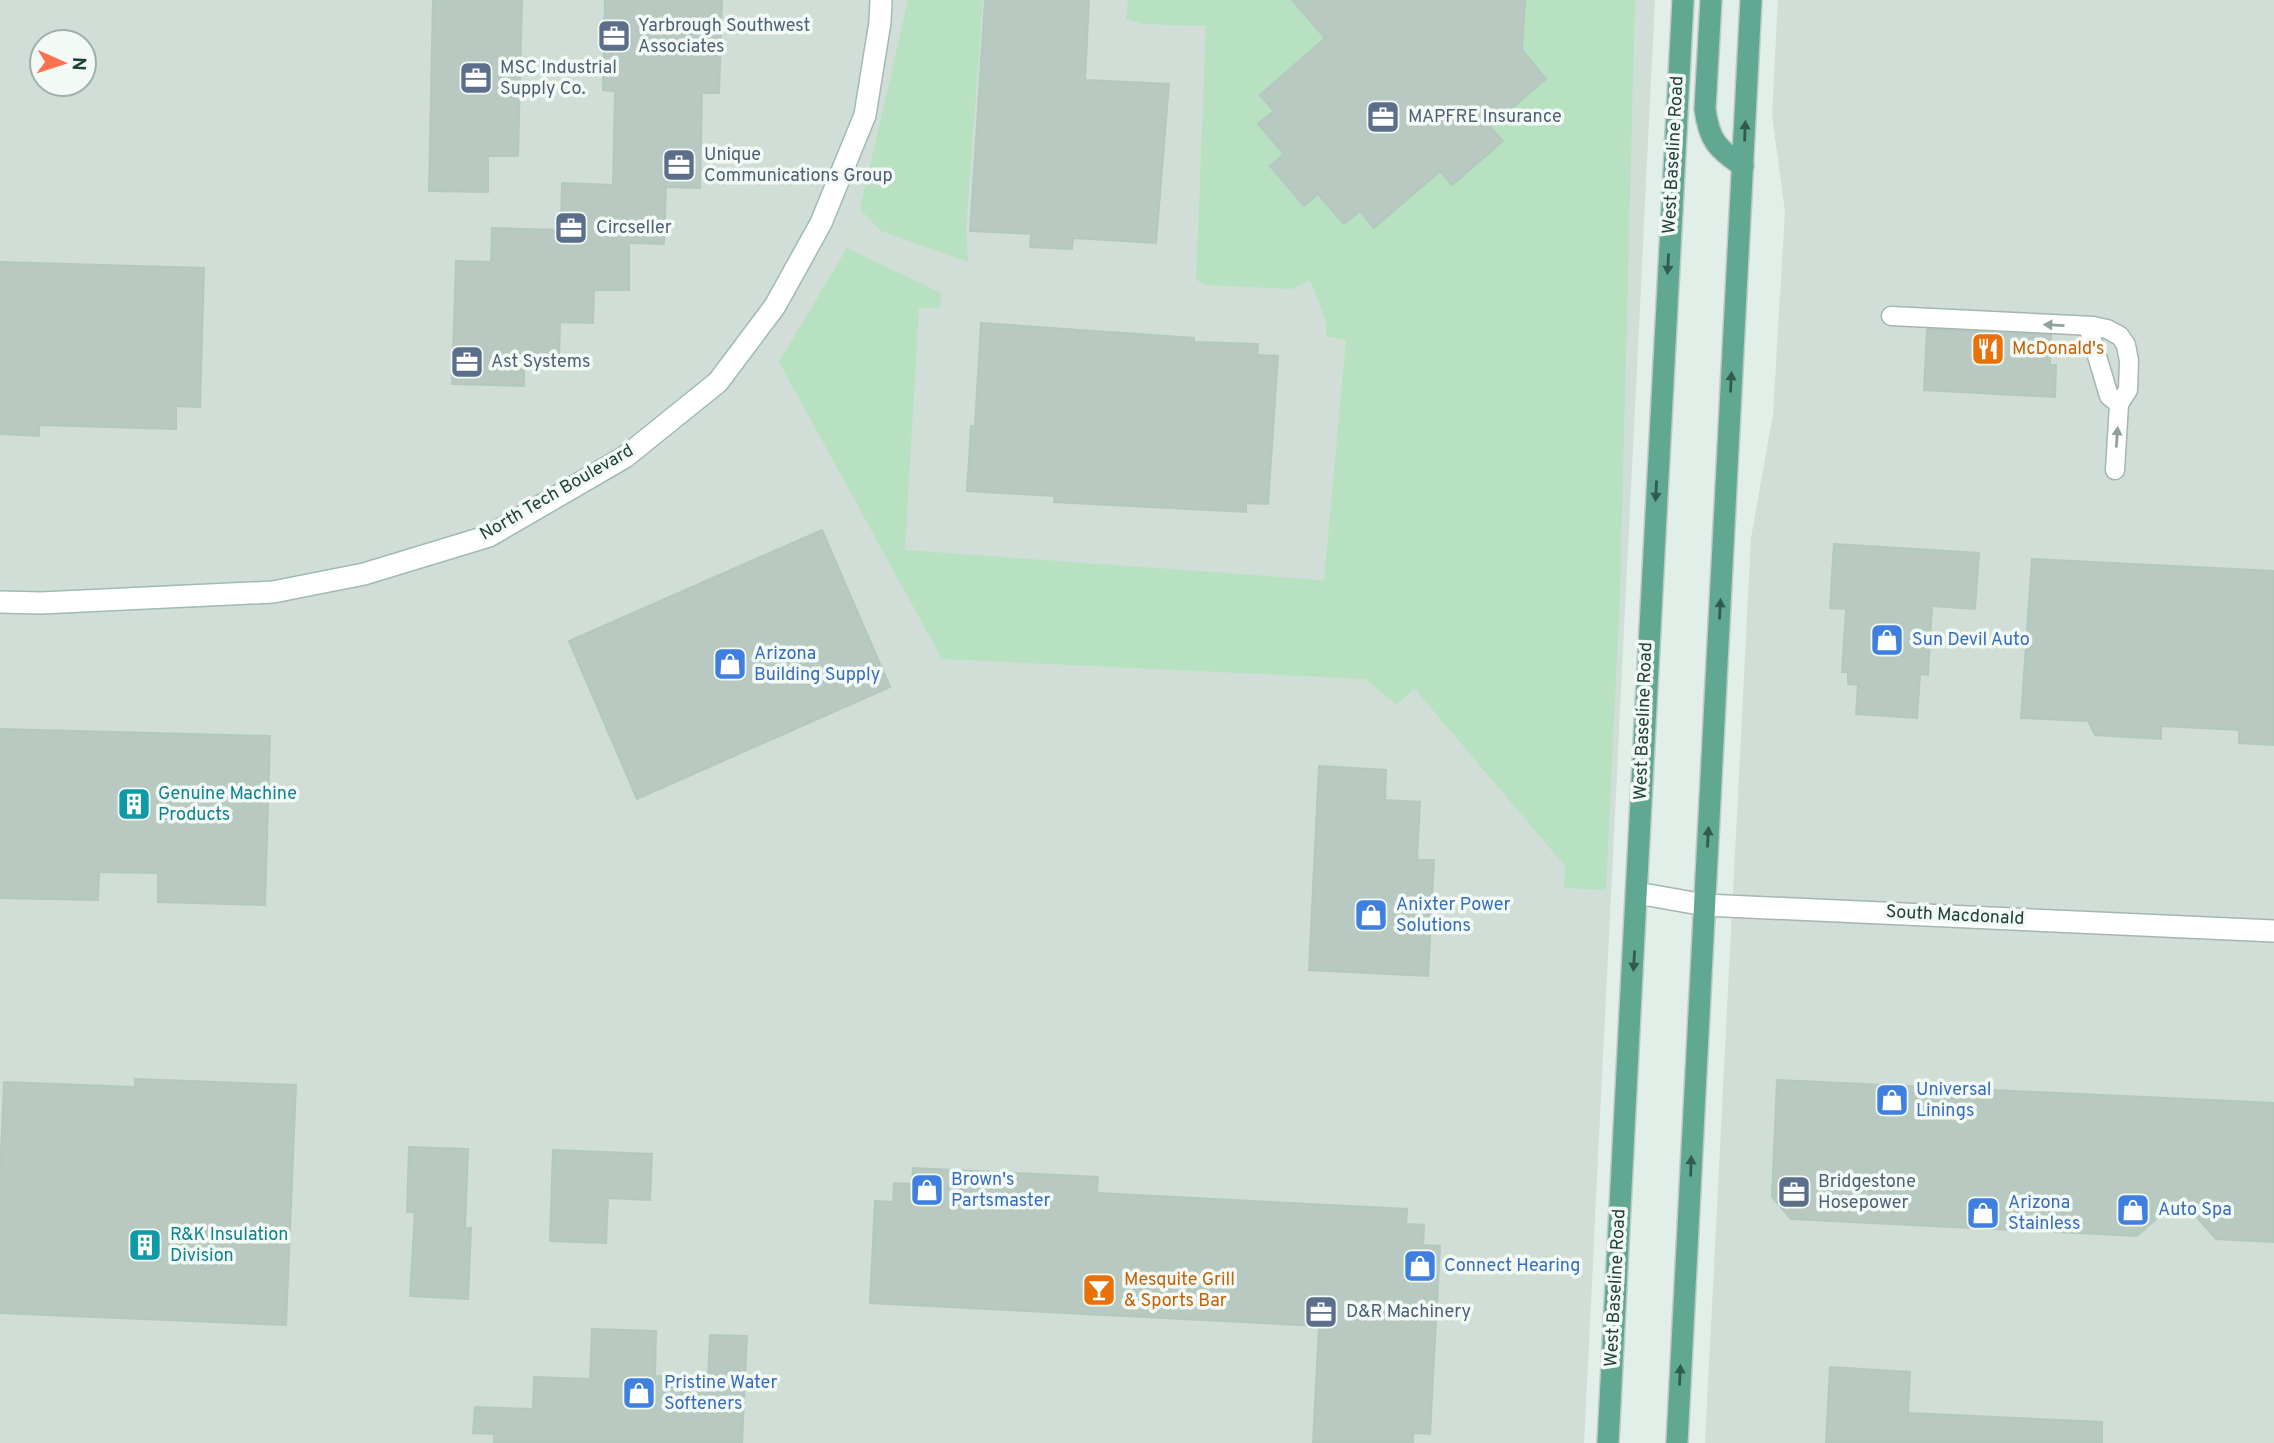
<svg xmlns="http://www.w3.org/2000/svg" width="2274" height="1443" viewBox="0 0 2274 1443" font-family="Overpass,sans-serif">
<style>
.built{fill:#d0ded7;fill-rule:evenodd}
.green{fill:#b8e1c2}
.building{fill:#b7c9c1;stroke:#b3c8bf;stroke-width:2}
.lines{fill:none;stroke-linecap:round;stroke-linejoin:round}
.lane-casing{stroke:#a4b7af;stroke-width:21}
.street-casing{stroke:#a4b7af;stroke-width:24}
.secondary-casing{stroke:#9fbbb0;stroke-width:24}
.primary-casing{stroke:#c1cac7;stroke-width:24}
.lane{stroke:#fff;stroke-width:18}
.street{stroke:#fff;stroke-width:21}
.secondary{stroke:#fff;stroke-width:21}
.primary{stroke:#61a893;stroke-width:21}
.oneway{fill:#305b4e}
.oneway2{fill:#90a09b}
.labels{text-anchor:middle;dominant-baseline:central;stroke-width:7;stroke-linejoin:round;paint-order:stroke}
.service-label{font-size:18px;fill:#4e5e75;stroke:#f3faf6;text-anchor:start}
.street-label{font-size:18px;fill:#204137;stroke:#f3faf6}
.food-label{font-size:18px;fill:#c56008;stroke:#f3faf6;text-anchor:start}
.shop-label{font-size:18px;fill:#366cbe;stroke:#f3faf6;text-anchor:start}
.culture-label{font-size:18px;fill:#0d838f;stroke:#f3faf6;text-anchor:start}
</style>
<rect width="100%" height="100%" fill="#e2eee8"/>
<g class="built">
<path d="M0 0H1655L1584 1443H0ZM42 42H84V84H42Z"/>
<polygon points="1778,0 2274,0 2274,1443 1705,1443 1751,538 1773,414 1785,212 1772,115"/>
</g>
<g class="green">
<polygon points="908,0 983,0 966,231 968,262 881,231 860,209"/>
<polygon points="1128,0 1292,0 1325,38 1260,94 1274,111 1258,124 1284,154 1271,167 1304,206 1318,194 1344,224 1360,211 1440,171 1452,185 1502,142 1490,127 1522,50 1525,0 1635,0 1620,593 1606,890 1564,888 1565,866 1414,688 1397,705 1365,679 942,659 779,362 847,248 941,293 940,308 919,308 905,550 1324,580 1346,340 1326,336 1326,322 1310,280 1292,289 1208,285 1196,280 1206,26 1142,24 1126,19"/>
</g>
<g class="building">
<polygon points="433,0 522,0 518,156 488,156 488,192 429,191"/>
<polygon points="605,0 722,0 719,93 702,93 700,188 666,187 664,244 629,243 629,290 594,290 593,323 560,322 559,357 524,356 524,386 452,384 456,261 491,262 492,228 561,230 562,183 613,185 615,91 603,90"/>
<polygon points="985,0 1089,0 1085,80 1169,84 1156,243 1073,238 1072,249 1030,247 1031,234 970,231"/>
<polygon points="1292,0 1525,0 1522,50 1546,79 1490,127 1503,141 1452,185 1440,171 1374,228 1360,211 1344,224 1318,194 1304,206 1270,166 1284,154 1258,124 1274,111 1260,95 1325,38"/>
<polygon points="0,262 204,268 200,407 176,406 176,429 39,425 39,436 0,434"/>
<polygon points="981,323 1194,338 1194,342 1258,344 1257,355 1278,356 1268,504 1246,503 1246,512 1054,502 1055,496 967,491 971,426 975,426"/>
<polygon points="1927,329 2051,335 2050,365 2056,365 2055,397 1924,390"/>
<polygon points="822,530 890,687 637,799 569,641"/>
<polygon points="1834,544 1979,553 1975,609 1932,606 1928,675 1920,674 1917,718 1856,714 1858,685 1848,684 1848,672 1842,672 1846,609 1830,608"/>
<polygon points="2032,559 2274,571 2274,745 2239,743 2239,730 2161,726 2161,739 2095,735 2088,721 2021,718"/>
<polygon points="0,729 270,736 265,905 158,902 158,873 99,872 98,900 0,898"/>
<polygon points="1319,766 1386,770 1385,800 1420,802 1417,860 1434,860 1428,976 1309,970"/>
<polygon points="135,1079 296,1085 286,1325 0,1313 0,1178 4,1082 135,1087"/>
<polygon points="1777,1080 2274,1103 2274,1242 2216,1239 2180,1198 2137,1236 1791,1219 1772,1197"/>
<polygon points="409,1147 468,1149 465,1228 471,1228 468,1299 410,1296 415,1212 407,1212"/>
<polygon points="553,1150 652,1154 650,1200 608,1198 606,1243 550,1241"/>
<polygon points="913,1168 1098,1177 1097,1193 1407,1209 1406,1224 1424,1225 1423,1245 1440,1246 1430,1434 1413,1433 1413,1443 1313,1443 1319,1326 870,1303 875,1201 893,1202 894,1183 912,1184"/>
<polygon points="592,1329 656,1331 655,1376 708,1378 710,1335 747,1336 742,1443 494,1443 494,1434 473,1433 475,1407 533,1409 534,1377 590,1379"/>
<polygon points="1830,1367 1910,1372 1908,1413 2102,1422 2102,1443 1826,1443"/>
</g>
<g class="lines">
<defs>
<g id="lane">
<polyline points="1891,316 2093,326 2107,329 2120,336 2126,345 2129,361 2128,390 2119,404 2115,470"/>
<polyline points="2088,326 2109,396 2119,404"/>
</g>
<polyline id="street" points="1637,893 1705,905 2274,931"/>
<polyline id="secondary" points="0,602 41,603 273,592 364,574 489,536 625,457 718,382 775,306 821,223 865,115 880,22 881,0"/>
<g id="primary">
<path d="M1711 0 1705 109C1709 140 1717 149 1743 166"/>
<path d="M1608 1443C1633 962 1656 481 1683 0"/>
<polyline points="1677,1443 1751,0"/>
</g>
</defs>
<use href="#lane" class="lane-casing"/>
<use href="#street" class="street-casing"/>
<use href="#secondary" class="secondary-casing"/>
<use href="#primary" class="primary-casing"/>
<use href="#lane" class="lane"/>
<use href="#street" class="street"/>
<use href="#secondary" class="secondary"/>
<use href="#primary" class="primary"/>
</g>
<defs><path id="oneway-solid" d="M-6-.8H1V-3.2L6.5 0L1 3.2V.8H-6Z" transform="scale(1.75)"/></defs>
<g class="oneway">
<use href="#oneway-solid" transform="translate(1745 131) rotate(-88)"/>
<use href="#oneway-solid" transform="translate(1668 264) rotate(93)"/>
<use href="#oneway-solid" transform="translate(1731 382) rotate(-87)"/>
<use href="#oneway-solid" transform="translate(1656 491) rotate(93)"/>
<use href="#oneway-solid" transform="translate(1720 609) rotate(-87)"/>
<use href="#oneway-solid" transform="translate(1708 837) rotate(-87)"/>
<use href="#oneway-solid" transform="translate(1634 961) rotate(93)"/>
<use href="#oneway-solid" transform="translate(1691 1166) rotate(-88)"/>
<use href="#oneway-solid" transform="translate(1680 1375) rotate(-87)"/>
</g>
<g class="oneway2">
<use href="#oneway-solid" transform="translate(2054 325) rotate(-177)"/>
<use href="#oneway-solid" transform="translate(2117 437) rotate(-86)"/>
</g>
<defs>
<symbol id="office-square" viewBox="-11 -11 22 22"><rect x="-9" y="-9" width="18" height="18" rx="4" fill="#5c6f8a" stroke="#f3faf6"/><path d="M-6-3h4V-5.5h4V-3h4V5H-6ZM-1-4.5V-3h2v-1.5ZM-6 0V1H6V0Z" fill="#fff"/></symbol>
<symbol id="restaurant-square" viewBox="-11 -11 22 22"><rect x="-9" y="-9" width="18" height="18" rx="4" fill="#e8710a" stroke="#f3faf6"/><path d="M-5-6h1v4h1v-4h1v4h1v-4h1v5L-1.5 .5V6h-2V.5L-5-1ZM5-6V6H3V1.5H1.5Q1.5-4 5-6Z" fill="#fff"/></symbol>
<symbol id="shop-square" viewBox="-11 -11 22 22"><rect x="-9" y="-9" width="18" height="18" rx="4" fill="#3f7fe0" stroke="#f3faf6"/><path d="M-5-2.5h2.3a2.7 3.5 0 0 1 5.4 0H5L5.5 6h-11ZM-1.5-2.5h3a1.5 2.3 0 0 0-3 0Z" fill="#fff"/></symbol>
<symbol id="building-square" viewBox="-11 -11 22 22"><rect x="-9" y="-9" width="18" height="18" rx="4" fill="#0f9aa8" stroke="#f3faf6"/><path d="M-4-6H4V6H1V3H-1V6H-4ZM-2.5-4.3h1.7v1.8h-1.7ZM.8-4.3h1.7v1.8H.8ZM-2.5-1h1.7V.8h-1.7ZM.8-1h1.7V.8H.8Z" fill="#fff"/></symbol>
<symbol id="bar-square" viewBox="-11 -11 22 22"><rect x="-9" y="-9" width="18" height="18" rx="4" fill="#e8710a" stroke="#f3faf6"/><path d="M-6-5H6L.8 .8V4.5H3.5V6h-7V4.5H-.8V.8Z" fill="#fff"/></symbol>
</defs>
<g fill-rule="evenodd">
<use href="#office-square" x="595" y="17" width="38" height="38"/>
<use href="#office-square" x="457" y="59" width="38" height="38"/>
<use href="#office-square" x="1364" y="98" width="38" height="38"/>
<use href="#office-square" x="660" y="146" width="38" height="38"/>
<use href="#office-square" x="552" y="209" width="38" height="38"/>
<use href="#restaurant-square" x="1969" y="330" width="38" height="38"/>
<use href="#office-square" x="448" y="343" width="38" height="38"/>
<use href="#shop-square" x="1868" y="621" width="38" height="38"/>
<use href="#shop-square" x="711" y="645" width="38" height="38"/>
<use href="#building-square" x="115" y="785" width="38" height="38"/>
<use href="#shop-square" x="1352" y="896" width="38" height="38"/>
<use href="#shop-square" x="1873" y="1081" width="38" height="38"/>
<use href="#shop-square" x="908" y="1171" width="38" height="38"/>
<use href="#office-square" x="1775" y="1173" width="38" height="38"/>
<use href="#shop-square" x="2114" y="1191" width="38" height="38"/>
<use href="#shop-square" x="1964" y="1194" width="38" height="38"/>
<use href="#building-square" x="126" y="1226" width="38" height="38"/>
<use href="#shop-square" x="1401" y="1247" width="38" height="38"/>
<use href="#bar-square" x="1080" y="1271" width="38" height="38"/>
<use href="#office-square" x="1302" y="1293" width="38" height="38"/>
<use href="#shop-square" x="620" y="1374" width="38" height="38"/>
</g>
<g class="labels">
<g class="service-label">
<text x="638" y="26">Yarbrough Southwest<tspan x="638" dy="21">Associates</tspan></text>
<text x="500" y="68">MSC Industrial<tspan x="500" dy="21">Supply Co.</tspan></text>
<text x="1408" y="117">MAPFRE Insurance</text>
<text x="704" y="155">Unique<tspan x="704" dy="21">Communications Group</tspan></text>
<text x="596" y="228">Circseller</text>
<text x="491" y="362">Ast Systems</text>
<text x="1818" y="1182">Bridgestone<tspan x="1818" dy="21">Hosepower</tspan></text>
<text x="1346" y="1312">D&amp;R Machinery</text>
</g>
<g class="street-label">
<text transform="translate(1674 155) rotate(-87)">West Baseline Road</text>
<text transform="translate(557 493) rotate(-30)">North Tech Boulevard</text>
<text transform="translate(1644 721) rotate(-88)">West Baseline Road</text>
<text transform="translate(1955 916) rotate(3)">South Macdonald</text>
<text transform="translate(1616 1288) rotate(-87)">West Baseline Road</text>
</g>
<g class="food-label">
<text x="2012" y="349">McDonald's</text>
<text x="1124" y="1280">Mesquite Grill<tspan x="1124" dy="21">&amp; Sports Bar</tspan></text>
</g>
<g class="shop-label">
<text x="1912" y="640">Sun Devil Auto</text>
<text x="754" y="654">Arizona<tspan x="754" dy="21">Building Supply</tspan></text>
<text x="1396" y="905">Anixter Power<tspan x="1396" dy="21">Solutions</tspan></text>
<text x="1916" y="1090">Universal<tspan x="1916" dy="21">Linings</tspan></text>
<text x="951" y="1180">Brown's<tspan x="951" dy="21">Partsmaster</tspan></text>
<text x="2008" y="1203">Arizona<tspan x="2008" dy="21">Stainless</tspan></text>
<text x="2158" y="1210">Auto Spa</text>
<text x="1444" y="1266">Connect Hearing</text>
<text x="664" y="1383">Pristine Water<tspan x="664" dy="21">Softeners</tspan></text>
</g>
<g class="culture-label">
<text x="158" y="794">Genuine Machine<tspan x="158" dy="21">Products</tspan></text>
<text x="170" y="1235">R&amp;K Insulation<tspan x="170" dy="21">Division</tspan></text>
</g>
</g>
<g transform="translate(63 63) rotate(93)"><circle r="33" fill="#f3faf6" stroke="#9fb0aa" stroke-width="2"/>
<path d="M0-5L12 26L0 18L-12 26Z" fill="#ff724f"/>
<text y="-10" font-size="19" font-weight="bold" text-anchor="middle" fill="#204137">N</text>
</g>
</svg>
